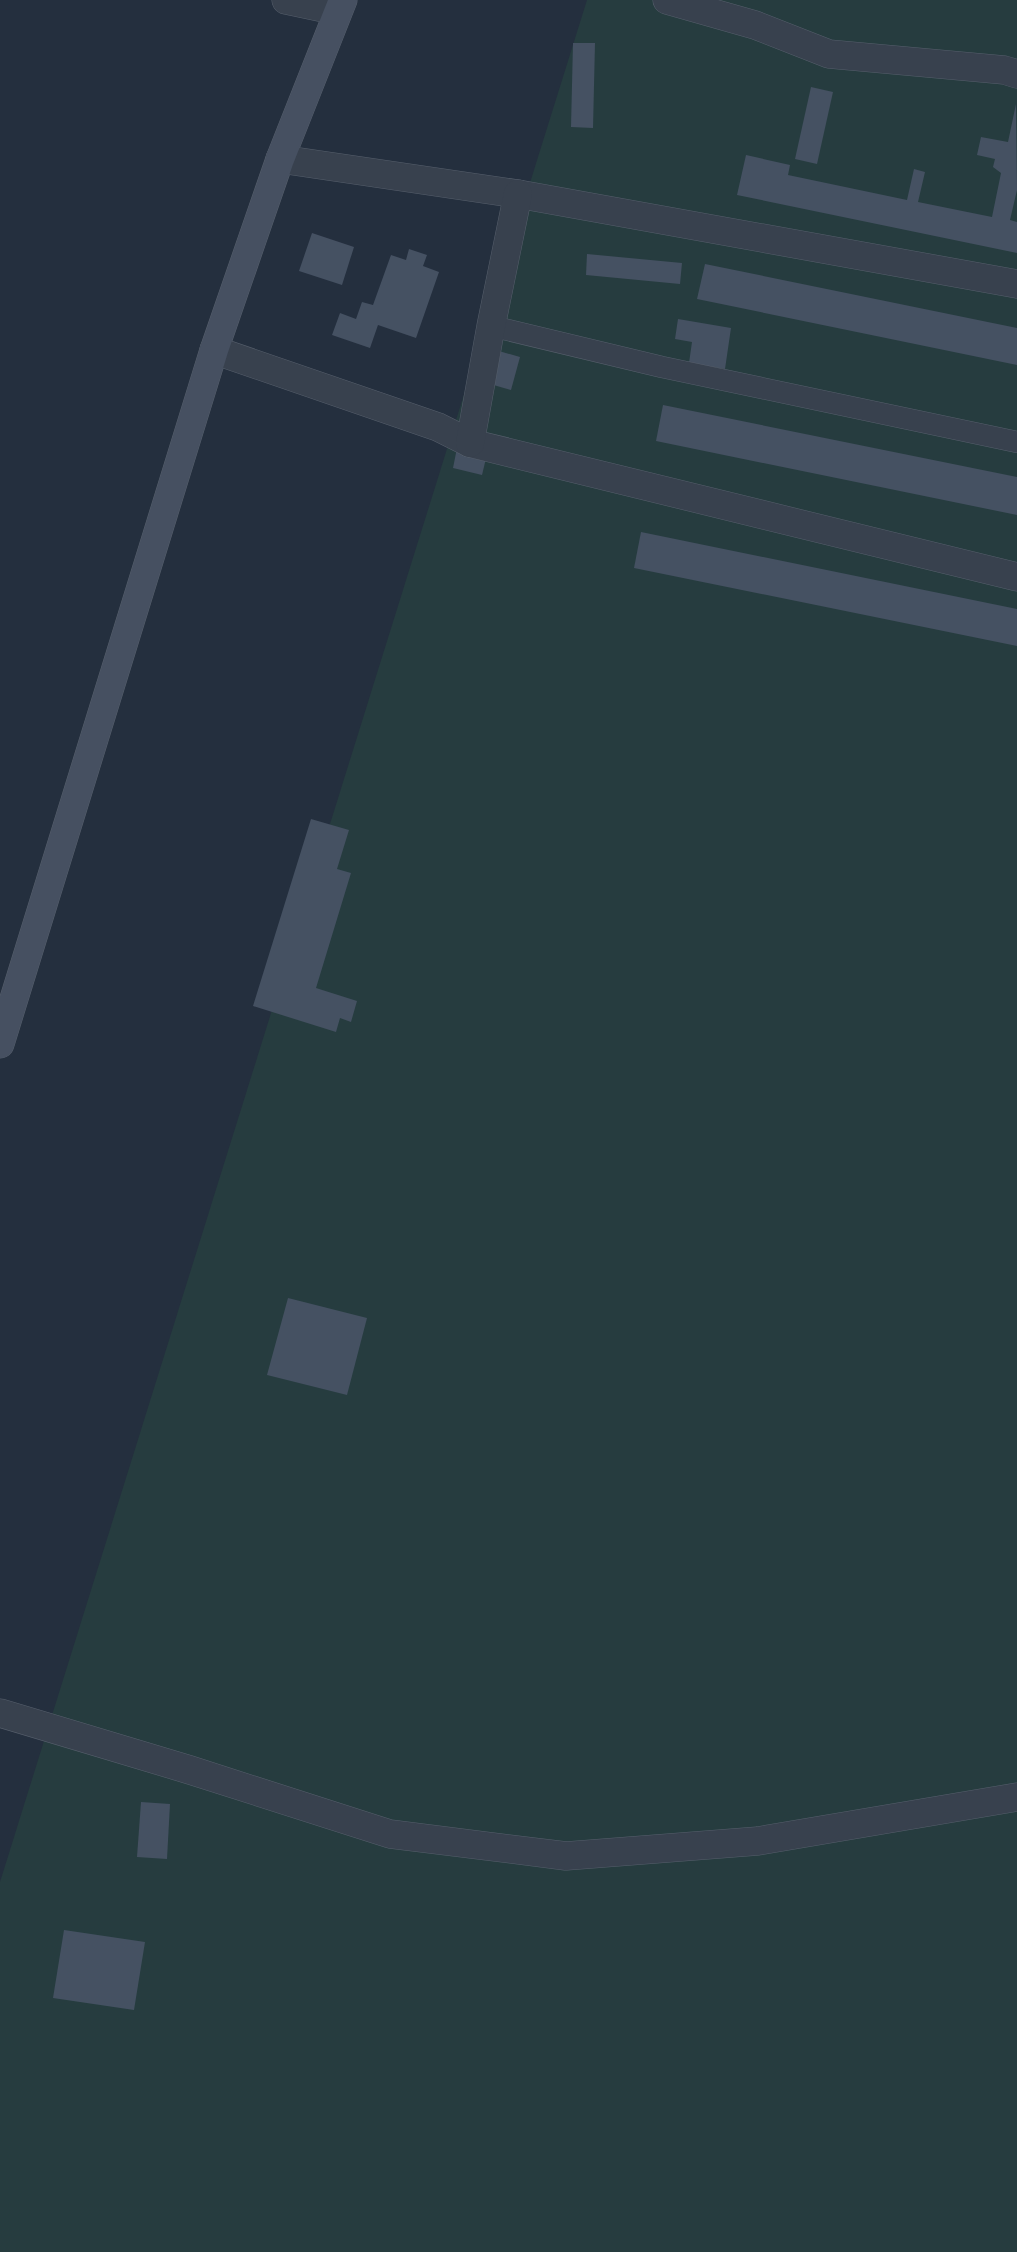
<svg xmlns="http://www.w3.org/2000/svg" width="1017" height="2252" viewBox="0 0 1017 2252" font-family="'Titillium Web',sans-serif">
<style>
.green{fill:#263c3f}
.building{fill:#455162}
.lines{fill:none;stroke-linecap:round;stroke-linejoin:round}
.lane-casing{stroke:#565f6c;stroke-width:22}
.street-casing{stroke:#565f6c;stroke-width:29}
.secondary-casing{stroke:#565f6c;stroke-width:29}
.lane{stroke:#38414e;stroke-width:21}
.street{stroke:#38414e;stroke-width:28}
.secondary{stroke:#465061;stroke-width:28}
</style>
<rect width="100%" height="100%" fill="#242f3e"/>
<polygon class="green" points="587,0 1017,0 1017,2252 0,2252 0,1882"/>
<g class="building">
<polygon points="573,43 595,43 593,128 571,127"/>
<polygon points="811,87 833,92 817,164 795,159"/>
<polygon points="1016,104 1017,190 1010,220 1017,222 1017,253 737,195 746,155 790,165 788,175 907,200 914,169 925,172 918,202 992,217 1001,173 993,167 995,159 977,155 981,137 1008,142"/>
<polygon points="312,233 354,247 342,285 299,271"/>
<polygon points="409,249 427,255 423,266 439,272 416,338 378,325 370,348 332,335 340,313 356,319 362,302 373,305 391,255 406,260"/>
<polygon points="587,254 682,263 680,284 586,275"/>
<polygon points="705,264 1017,328 1017,365 697,299"/>
<polygon points="678,319 731,328 725,369 689,363 692,342 675,339"/>
<polygon points="492,349 520,357 511,390 483,382"/>
<polygon points="663,405 1017,477 1017,515 656,441"/>
<polygon points="458,443 488,450 482,475 453,468"/>
<polygon points="641,532 1017,609 1017,646 634,568"/>
<polygon points="311,819 349,830 337,869 351,873 316,988 357,1001 351,1022 340,1018 336,1032 253,1006"/>
<polygon points="288,1298 367,1318 347,1395 267,1375"/>
<polygon points="141,1802 170,1804 167,1859 137,1857"/>
<polygon points="64,1930 145,1942 134,2010 53,1998"/>
</g>
<g class="lines">
<defs>
<polyline id="lane" points="491,326 662,367 1017,442"/>
<g id="street">
<polyline points="286,0 338,11"/>
<polyline points="667,0 755,25 829,54 1004,70 1017,74"/>
<polyline points="280,159 518,194 1017,284"/>
<polyline points="214,350 438,427 470,443 1017,577"/>
<polyline points="470,443 491,326 518,194"/>
<polyline points="0,1713 190,1770 390,1834 566,1856 758,1841 1017,1797"/>
</g>
<polyline id="secondary" points="0,1044 214,350 280,159 343,0"/>
</defs>
<use href="#lane" class="lane-casing"/>
<use href="#street" class="street-casing"/>
<use href="#secondary" class="secondary-casing"/>
<use href="#lane" class="lane"/>
<use href="#street" class="street"/>
<use href="#secondary" class="secondary"/>
</g>
</svg>
